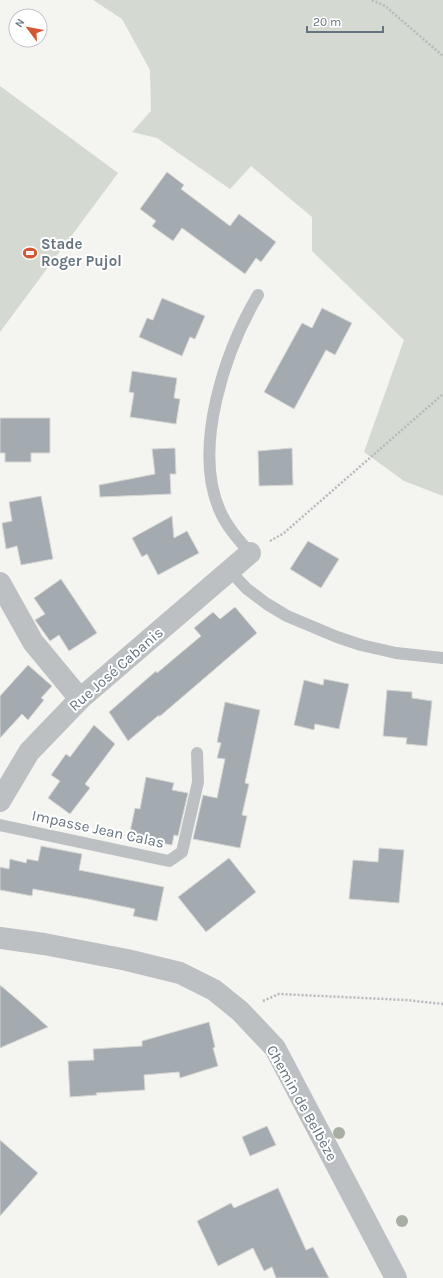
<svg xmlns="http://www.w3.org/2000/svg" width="443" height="1278" viewBox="0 0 443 1278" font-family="Karla,sans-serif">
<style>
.green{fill:#d4d9d1}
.building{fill:#a4abb0;stroke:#d6d6d4}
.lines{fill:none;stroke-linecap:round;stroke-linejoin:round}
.path{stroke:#b6b9bb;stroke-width:2.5;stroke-dasharray:2 2;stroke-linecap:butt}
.service{stroke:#bcc0c3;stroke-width:12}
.minor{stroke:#bcc0c3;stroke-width:22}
.tree{fill:#a7afa3}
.labels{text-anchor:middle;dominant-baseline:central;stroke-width:4;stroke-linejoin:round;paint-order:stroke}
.poi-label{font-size:15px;font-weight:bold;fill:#66747f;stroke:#fff;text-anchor:start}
.street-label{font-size:15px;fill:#66747f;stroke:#fff}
</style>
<rect width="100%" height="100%" fill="#f4f4f1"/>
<g class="green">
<polygon points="93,0 443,0 443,496 404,481 364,452 404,340 312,251 312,217 251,166 230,189 157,138 132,132 151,111 150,70 122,19"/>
<polygon points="0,86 118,173 0,332"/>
</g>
<g class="building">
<polygon points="167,172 184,185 181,189 230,226 239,214 276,242 261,262 256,258 245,274 182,228 173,241 152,226 156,221 140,209"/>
<polygon points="162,298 205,316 195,339 190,337 182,356 139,337 147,318 153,320"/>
<polygon points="322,308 352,323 335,355 326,350 294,409 264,392 302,323 312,328"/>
<polygon points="132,371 177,378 174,398 180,399 176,424 130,417 134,393 129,392"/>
<polygon points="0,418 50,418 50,453 31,453 31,462 5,462 5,453 0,453"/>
<polygon points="175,448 176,474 170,474 171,494 100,497 99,485 155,474 152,449"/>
<polygon points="292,448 293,485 259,486 258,451"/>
<polygon points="41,496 53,559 21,565 17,546 6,549 2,523 12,521 9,502"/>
<polygon points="172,516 174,538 187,531 199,553 158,575 147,554 142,557 132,538"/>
<polygon points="308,541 339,559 321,588 290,569"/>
<polygon points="61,579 97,633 69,651 59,635 50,641 35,620 45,614 34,598"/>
<polygon points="235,607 257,633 159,717 159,715 128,741 109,712 156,671 157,673 201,636 194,628 213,612 220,619"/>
<polygon points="28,665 52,686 41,698 44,700 28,720 22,714 0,738 0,696"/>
<polygon points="324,679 349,684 339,729 315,724 314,730 294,725 304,680 323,685"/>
<polygon points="387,690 412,692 412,698 432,701 427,746 406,744 407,738 383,736"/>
<polygon points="225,702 260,710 245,783 249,784 242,815 247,816 240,848 193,839 203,795 217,798 225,759 217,758 221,743 217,742"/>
<polygon points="94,725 115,744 85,784 90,788 70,814 48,798 60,781 51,775 66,754 70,757"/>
<polygon points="146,777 174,783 172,790 188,793 178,836 174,835 172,845 129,837 135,808 140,809"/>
<polygon points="41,846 82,854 79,870 164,887 157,921 133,916 135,909 88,899 33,889 32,896 0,890 0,867 9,869 10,859 26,863 27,859 38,861"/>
<polygon points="379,848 404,850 399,903 349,899 353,860 378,862"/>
<polygon points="229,858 256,892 206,932 178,897"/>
<polygon points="0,985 20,1002 48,1027 0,1048"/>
<polygon points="209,1022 215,1047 213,1048 218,1066 180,1078 179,1072 144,1075 145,1090 96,1093 97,1095 70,1097 68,1061 94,1060 93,1049 142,1046 142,1041"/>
<polygon points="267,1126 276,1145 250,1156 242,1137"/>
<polygon points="0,1140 38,1173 0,1216"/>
<polygon points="278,1188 306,1250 313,1247 329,1278 276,1278 272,1267 264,1271 253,1248 218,1266 197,1221 231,1203 234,1208"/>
</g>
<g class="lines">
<g class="path">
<polyline points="372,0 385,6 443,56"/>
<polyline points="270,541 284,533 443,394"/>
<polyline points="263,1001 279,994 406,1000 443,1004"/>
</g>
<g class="service">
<path d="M250 553C239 540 227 527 220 511 192 448 225 351 258 295"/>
<polyline points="230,571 247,589 267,604 287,616 337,637 361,645 396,653 443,658"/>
<polyline points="0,825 169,861 182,852 198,782 197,753"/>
</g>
<g class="minor">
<polyline points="0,583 33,642 80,699"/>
<polyline points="0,801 29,752 80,699 250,553"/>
<polyline points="0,938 44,944 127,960 180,973 214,990 240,1011 275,1048 396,1278"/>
</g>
</g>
<g class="tree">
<circle cx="339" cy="1133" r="6"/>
<circle cx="402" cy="1221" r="6"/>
</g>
<defs>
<symbol id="stadium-bare" viewBox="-9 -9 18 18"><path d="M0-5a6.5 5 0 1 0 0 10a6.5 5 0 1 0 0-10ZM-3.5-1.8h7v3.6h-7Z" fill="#d25734" stroke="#fff" stroke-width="2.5" paint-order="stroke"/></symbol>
</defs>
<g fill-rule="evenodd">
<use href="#stadium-bare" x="20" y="243" width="20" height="20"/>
</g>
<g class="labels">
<g class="poi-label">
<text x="41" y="244">Stade<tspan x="41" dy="17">Roger Pujol</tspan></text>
</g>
<g class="street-label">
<text transform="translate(116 669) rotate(-41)">Rue José Cabanis</text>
<text transform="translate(98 829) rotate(12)">Impasse Jean Calas</text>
<text transform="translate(302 1103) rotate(61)">Chemin de Belbèze</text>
</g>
</g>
<g transform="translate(28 28) rotate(302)"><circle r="19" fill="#ffffff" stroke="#c2c7cc"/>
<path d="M0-3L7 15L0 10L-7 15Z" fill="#d25734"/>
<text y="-6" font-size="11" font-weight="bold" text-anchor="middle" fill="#66747f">N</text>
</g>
<path d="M307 26v6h76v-6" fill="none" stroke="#66747f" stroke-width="2"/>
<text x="313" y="26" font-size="12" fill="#66747f" stroke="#ffffff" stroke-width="3" paint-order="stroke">20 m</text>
</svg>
